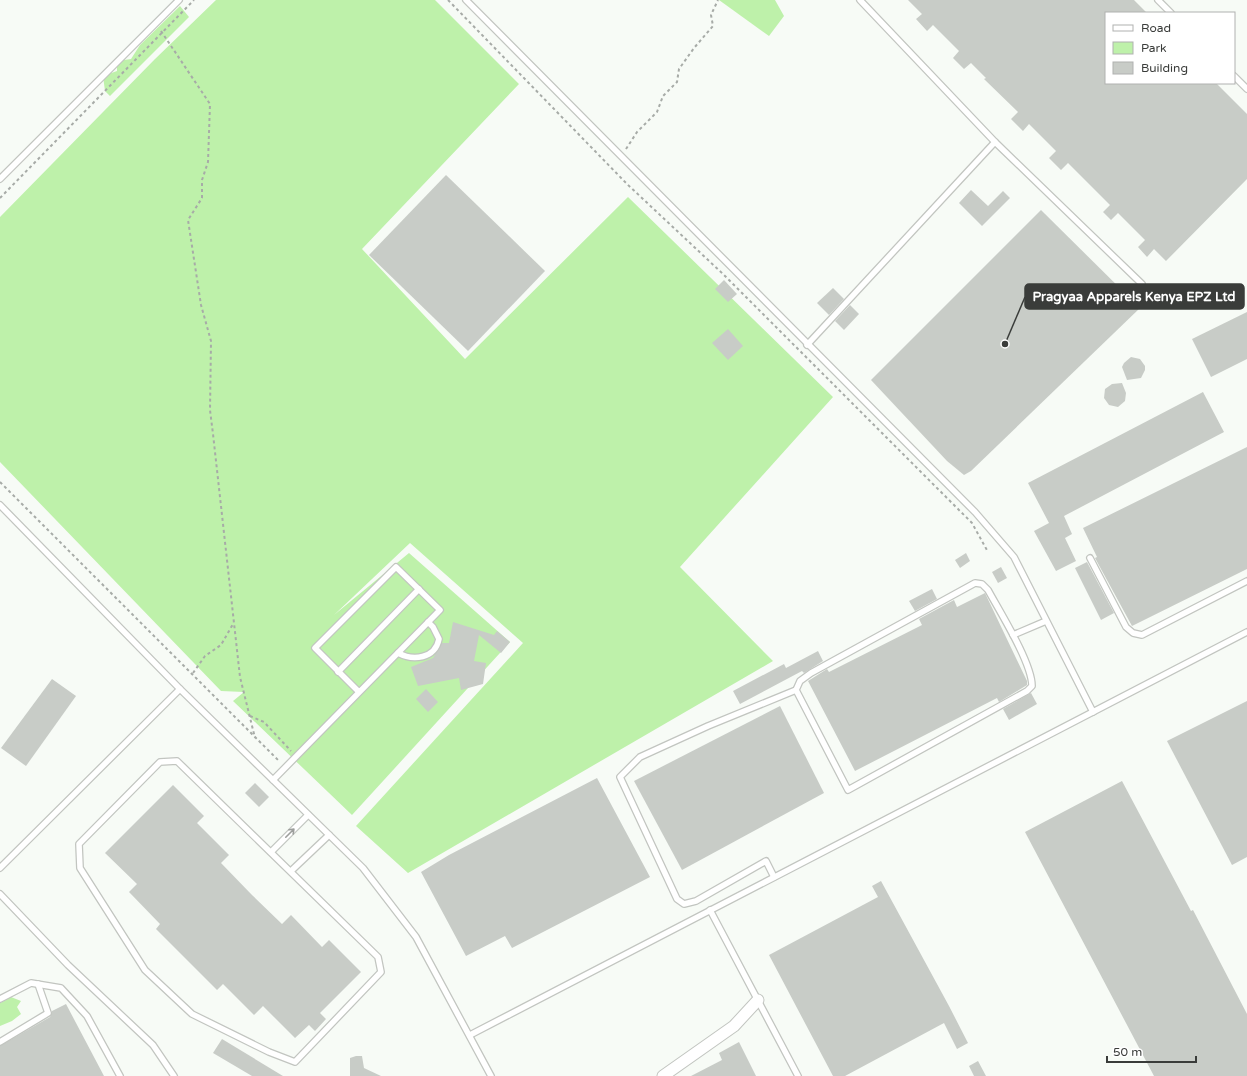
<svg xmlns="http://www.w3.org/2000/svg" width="1247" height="1076" viewBox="0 0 1247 1076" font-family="'Varela Round',sans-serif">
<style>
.green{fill:#bef1aa}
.building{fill:#c8ccc7}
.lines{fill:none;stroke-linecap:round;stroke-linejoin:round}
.service-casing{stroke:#c2c5c0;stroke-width:8}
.minor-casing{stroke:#c2c5c0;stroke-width:13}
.path{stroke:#a7aba7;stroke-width:2;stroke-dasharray:3 3;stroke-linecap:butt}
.service{stroke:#fff;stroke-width:5.5}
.minor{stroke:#fff;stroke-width:11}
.oneway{stroke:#9c9e9c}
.leader{fill:none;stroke:#3a3c3a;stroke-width:1.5}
.callout-dot{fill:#3a3c3a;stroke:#fff;stroke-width:1.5}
.callout{fill:#3a3c3a;stroke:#3a3c3a;stroke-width:1.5}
.callout-label{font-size:13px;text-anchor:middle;font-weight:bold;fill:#fff}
</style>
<rect width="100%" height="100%" fill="#f7fbf6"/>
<g class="green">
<polygon points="216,0 435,0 519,84 362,249 465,359 628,197 833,397 680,567 773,661 408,873 356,826 523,643 410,543 334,615 409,553 510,642 352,815 233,701 244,692 221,691 0,462 0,217 155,59"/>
<polygon points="719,0 775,0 784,16 769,36"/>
<polygon points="180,6 189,17 110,96 105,91 103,76 117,71 117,61 131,59 140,45"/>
<polygon points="11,997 21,1001 17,1007 21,1014 12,1021 0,1026 0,1003"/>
</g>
<g class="building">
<polygon points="908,0 1134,0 1147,13 1106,13 1106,83 1216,83 1247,114 1247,179 1166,261 1154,249 1147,257 1138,247 1145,240 1118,213 1111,220 1103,212 1110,205 1068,163 1061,170 1049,158 1056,151 1029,124 1023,131 1011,119 1018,112 984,79 986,78 971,63 964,69 953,58 959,51 933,25 927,31 916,19 922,14"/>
<polygon points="446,175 545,271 468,351 369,255"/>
<polygon points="971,190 988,206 1003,191 1010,198 982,226 959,203"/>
<polygon points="1041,210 1140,308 971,471 964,475 947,461 871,380"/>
<polygon points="724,280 737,294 728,302 715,289"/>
<polygon points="833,288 844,299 829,315 817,303"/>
<polygon points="850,305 859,314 844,330 835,321"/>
<polygon points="1247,312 1247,359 1211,377 1192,339"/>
<polygon points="728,329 743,346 728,360 712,343"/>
<polygon points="1131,357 1140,359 1145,366 1145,370 1141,378 1127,380 1122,367 1124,363"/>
<polygon points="1122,383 1126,393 1125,401 1118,407 1109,405 1104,398 1105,389 1112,384"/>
<polygon points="1203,392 1224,432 1064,516 1072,534 1065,538 1076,561 1056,571 1034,531 1049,523 1028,483"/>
<polygon points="1247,447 1247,569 1132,626 1095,558 1097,557 1083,528"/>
<polygon points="966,553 970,561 960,568 955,560"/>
<polygon points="1087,562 1114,613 1101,620 1075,568"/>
<polygon points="1001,567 1007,578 998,583 992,572"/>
<polygon points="932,589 937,599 915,611 909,601"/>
<polygon points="985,593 1027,681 1027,685 999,702 997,698 855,771 808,681 827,669 829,672 922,625 919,619 954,600 957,607"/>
<polygon points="453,622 494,635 497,631 510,642 501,653 479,635 474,661 486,663 483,684 461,690 459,678 418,686 411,667 433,658 442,643 449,643"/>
<polygon points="818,651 823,661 804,673 802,671 740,704 733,691 784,664 786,668"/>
<polygon points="52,679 76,696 26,766 1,748"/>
<polygon points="426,689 438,702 428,712 416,699"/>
<polygon points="1031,693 1037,704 1009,720 1003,709"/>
<polygon points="1247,701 1247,857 1232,865 1167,741"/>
<polygon points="780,706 824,793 682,870 634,781"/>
<polygon points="597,778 650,877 512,948 505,936 466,956 421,872 449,855"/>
<polygon points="1122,781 1191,911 1193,910 1247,1014 1247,1076 1154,1076 1025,832"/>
<polygon points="255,783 269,797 259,807 245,793"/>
<polygon points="173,785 204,816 197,823 229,855 221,863 252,895 282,924 291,915 322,947 329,940 361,972 320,1013 326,1019 315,1031 309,1025 295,1038 263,1006 254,1015 223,984 217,990 156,929 160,924 129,892 137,884 105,853"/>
<polygon points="881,881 949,1006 968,1043 957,1049 944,1023 845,1076 833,1076 769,955 878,897 872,886"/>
<polygon points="66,1004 104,1076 0,1076 0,1046 50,1017 52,1011"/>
<polygon points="222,1039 283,1076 252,1076 213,1053"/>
<polygon points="739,1042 756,1076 691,1076 722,1060 719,1053"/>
<polygon points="356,1056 362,1056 364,1068 381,1076 350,1076 350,1058"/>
<polygon points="978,1061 986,1076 974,1076 969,1066"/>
</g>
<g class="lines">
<defs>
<g id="service">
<polyline points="466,0 975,512 1014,557 1093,712"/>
<polyline points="860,0 995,142 1142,284"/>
<polyline points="1158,0 1171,13"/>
<polyline points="1234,76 1247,89"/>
<polyline points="0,179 179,0"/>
<polyline points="807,345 995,142"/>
<polyline points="0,505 180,689 363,868 416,937 491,1076"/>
<polyline points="1090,558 1126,627 1133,633 1142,635 1247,581"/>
<path d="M975 583 982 584 988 590C1000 612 1032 663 1032 686L1027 691 848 790 796 690 800 681 811 673Z"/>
<polyline points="1013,635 1046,621"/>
<path d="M398 653C413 661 435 659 439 639L433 627 428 622"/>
<polyline points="338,672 419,589"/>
<polygon points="177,761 378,957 381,972 295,1062 269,1052 192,1014 145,970 80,868 79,844 160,762"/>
<polyline points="273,780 440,610 396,567 315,648 359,692"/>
<polyline points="271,852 308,815"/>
<polyline points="0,868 180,689"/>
<polyline points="291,871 329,835"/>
<polyline points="774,877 766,861 696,901 684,904 677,899 620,777 640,757 708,726 796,690"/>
<polyline points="0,894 68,965 153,1045 174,1076"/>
<polyline points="710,910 798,1076"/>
<polyline points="0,999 31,983 61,988 87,1016 120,1076"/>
<polyline points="470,1035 1247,632"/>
<polyline points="0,1042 48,1013 38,984"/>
</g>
<polyline id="minor" points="663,1076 734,1026 758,1000"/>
</defs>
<use href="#service" class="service-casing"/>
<use href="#minor" class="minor-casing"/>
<g class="path">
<polyline points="448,0 627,184 723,274 972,523 988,552"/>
<polyline points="161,31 210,104 208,162 202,180 202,198 188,220 201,305 211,341 210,410 213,434 240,677 255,738"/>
<polyline points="626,149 637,132 657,112 663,96 677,82 679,69 694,48 713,26 711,15 718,0"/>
<polyline points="0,198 194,0"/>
<polyline points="0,482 279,761"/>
<polyline points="193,673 205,656 221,645 233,624"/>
<polyline points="250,716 264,722 291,751"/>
</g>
<use href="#service" class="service"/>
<use href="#minor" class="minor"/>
</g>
<defs><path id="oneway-shaft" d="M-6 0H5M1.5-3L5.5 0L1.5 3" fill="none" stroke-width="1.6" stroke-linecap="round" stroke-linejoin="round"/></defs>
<use class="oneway" href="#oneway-shaft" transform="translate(290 833) rotate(-45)"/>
<path class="leader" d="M1005 344L1025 297"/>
<circle class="callout-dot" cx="1005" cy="344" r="4"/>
<rect class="callout" x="1025" y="284" width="219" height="25" rx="4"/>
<g class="callout-label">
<text x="1134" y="301">Pragyaa Apparels Kenya EPZ Ltd</text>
</g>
<rect x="1105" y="12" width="130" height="72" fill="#ffffff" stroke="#b0b1b0"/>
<rect x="1113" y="25" width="20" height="6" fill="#ffffff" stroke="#b0b1b0"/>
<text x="1141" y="32" font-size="12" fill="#3a3c3a">Road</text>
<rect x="1113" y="42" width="20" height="12" fill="#bef1aa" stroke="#b0b1b0"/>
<text x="1141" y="52" font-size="12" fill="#3a3c3a">Park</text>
<rect x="1113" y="62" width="20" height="12" fill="#c8ccc7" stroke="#b0b1b0"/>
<text x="1141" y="72" font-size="12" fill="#3a3c3a">Building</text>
<path d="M1107 1056v6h89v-6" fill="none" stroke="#3a3c3a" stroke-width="2"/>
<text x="1113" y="1056" font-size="12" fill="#3a3c3a" stroke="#ffffff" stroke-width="3" paint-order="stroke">50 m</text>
</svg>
